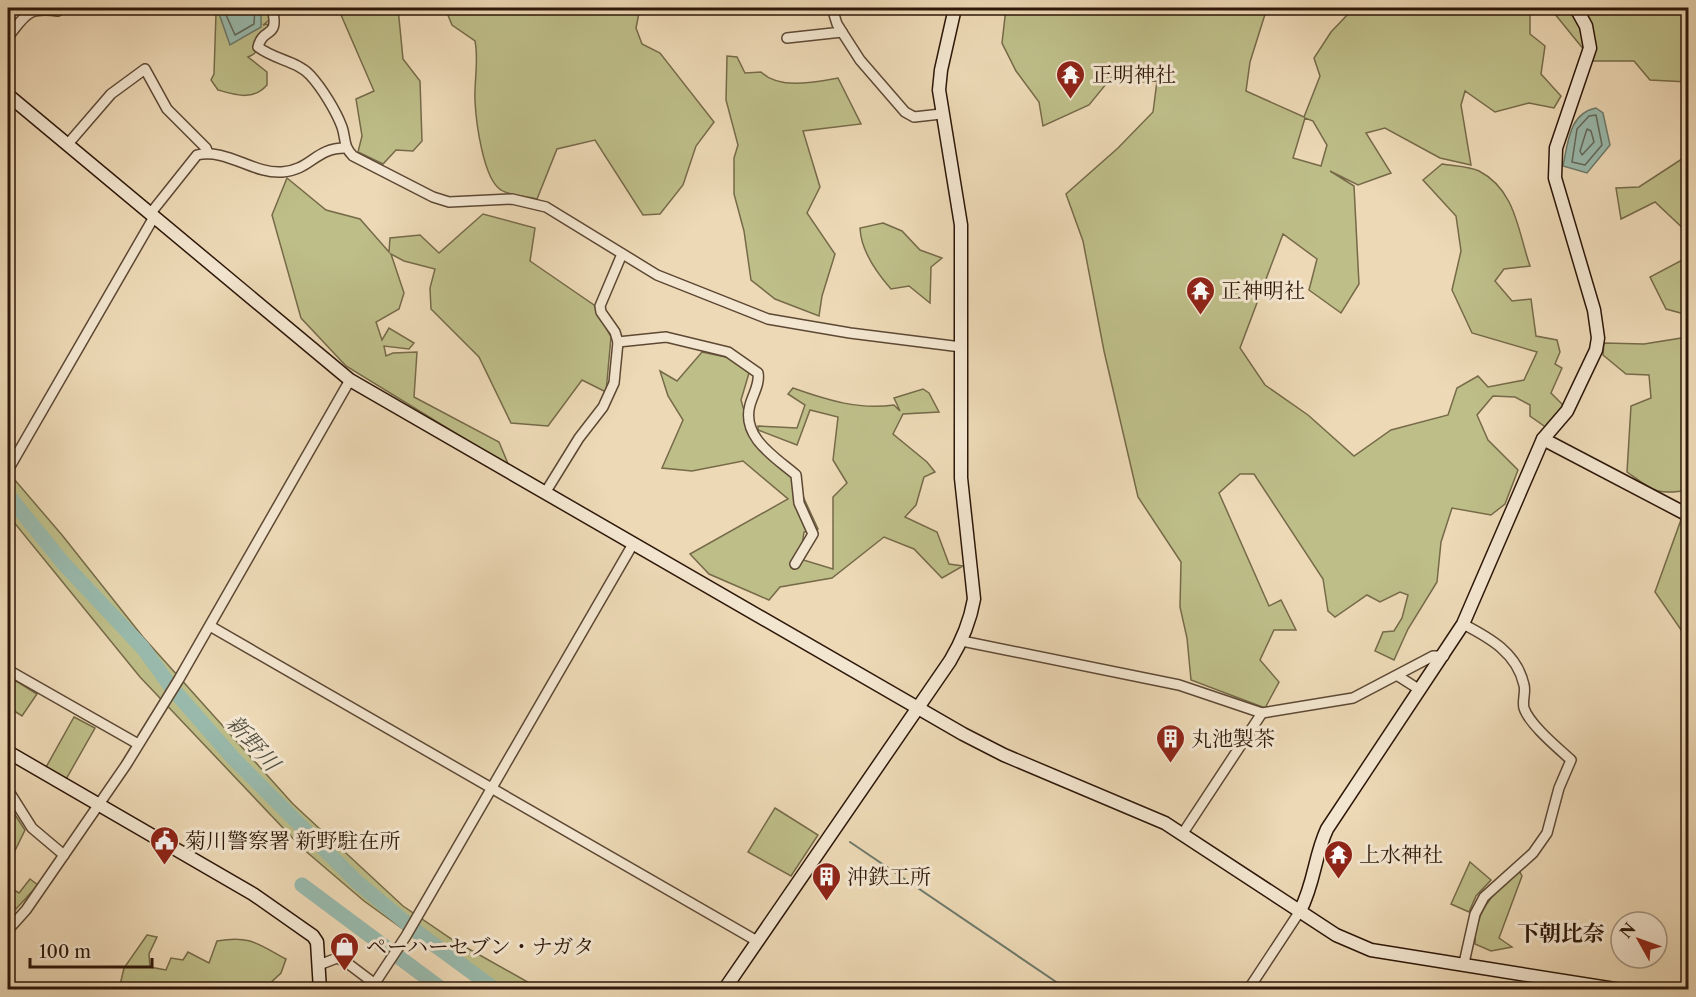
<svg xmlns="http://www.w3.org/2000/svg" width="1696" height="997" viewBox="0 0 1696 997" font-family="'Libre Caslon Text','Noto Serif JP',serif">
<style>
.green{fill:#bebe89;stroke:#766a49;stroke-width:1.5;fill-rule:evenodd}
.water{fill:#99baad;stroke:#6e796b;stroke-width:1.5}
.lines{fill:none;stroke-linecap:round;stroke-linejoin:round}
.shore{stroke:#63685b;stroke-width:1.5}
.stream{stroke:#6e796b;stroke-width:2}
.river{stroke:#99baad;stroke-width:15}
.street-casing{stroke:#5d4834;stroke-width:12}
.secondary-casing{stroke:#2d1709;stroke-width:15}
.street{stroke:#f3e6d0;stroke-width:9}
.secondary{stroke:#f3e6d0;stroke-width:12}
.labels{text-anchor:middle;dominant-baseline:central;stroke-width:6;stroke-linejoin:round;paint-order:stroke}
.poi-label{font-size:21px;fill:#2d1709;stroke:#f3e6d0;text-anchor:start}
.water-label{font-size:22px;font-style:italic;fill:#535042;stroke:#f3e6d0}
.neighbourhood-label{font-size:22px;font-weight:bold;fill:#2d1709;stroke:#f3e6d0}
</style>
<rect width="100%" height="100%" fill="#edd9b6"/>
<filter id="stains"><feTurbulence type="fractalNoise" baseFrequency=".00333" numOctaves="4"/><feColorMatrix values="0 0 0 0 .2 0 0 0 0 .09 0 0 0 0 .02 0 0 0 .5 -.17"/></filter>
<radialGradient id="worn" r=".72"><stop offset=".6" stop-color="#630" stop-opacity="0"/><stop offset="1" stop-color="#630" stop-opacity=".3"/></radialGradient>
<g class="green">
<path d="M208 8H284L263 25 267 24 270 30C265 42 260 52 248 57L267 72V85C253 101 236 95 218 90L211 80 214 74 216 13Z"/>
<polygon points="338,8 398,8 403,59 420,81 422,141 413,151 396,150 383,164 358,152 362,136 356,99 374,91"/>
<path d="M445 8H640L636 28 642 44 660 53 714 122 696 146 683 185 660 214 643 215 595 140 557 149 537 199C527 196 510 196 501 190 483 179 476 121 475 101 474 81 479 61 475 41L452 25Z"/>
<path d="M1006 8H1267L1250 62 1246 91 1304 117 1320 76 1314 58 1331 32 1349 13 1342 8H1533L1530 11V34L1545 46 1541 74 1561 96 1554 108 1529 103 1495 112 1465 91 1461 105 1471 165 1440 158 1385 128 1366 133 1391 173 1358 185 1330 171 1354 186 1359 284 1341 313 1309 290 1317 259 1283 234 1240 348 1265 385 1308 415 1354 456 1391 430 1448 415 1457 388 1478 376 1488 387 1524 380 1537 352 1472 333 1452 290 1461 251 1456 216 1423 180 1442 164C1453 166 1469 166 1479 171 1516 190 1518 232 1530 266L1504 269 1495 281 1512 301 1531 299 1536 336 1557 340 1560 352 1555 364 1562 368 1551 393 1564 406 1547 428 1530 416V405L1515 397 1493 396 1477 415 1488 440 1518 470 1505 504 1491 515 1452 508 1441 542 1437 582 1408 629 1394 660 1375 651 1383 632 1394 631 1402 618 1408 595 1400 592 1380 602 1367 595 1335 617 1328 611 1323 579 1254 474H1240L1219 493 1269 606 1281 600 1296 630H1274L1260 660 1279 682 1265 708 1191 680 1187 638 1180 607 1181 562 1138 497 1104 351 1083 241 1066 194 1118 148 1153 112 1157 81 1140 82 1120 67 1089 105 1043 126 1039 102 1016 71 1002 43ZM1305 118 1313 121 1327 145 1321 166 1293 158Z"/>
<polygon points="1550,8 1688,8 1688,82 1650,80 1634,61 1593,61"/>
<path d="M727 56 737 57 745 73 761 72C780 90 815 82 838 78L861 124 803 131 820 187 807 213 835 254 822 296 819 316 775 299 751 280 744 231 734 194V158L738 145 726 100Z"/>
<polygon points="1688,155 1688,233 1655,202 1621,219 1616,188 1639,187"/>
<polygon points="287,178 326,210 360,219 389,252 390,238 420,235 439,253 483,214 535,228 530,261 594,305 611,337 606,392 582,380 548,426 511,423 479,357 431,309 430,288 435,269 404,261 391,254 404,293 399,309 376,322 382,340 389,328 414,343 409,349 384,346 386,356 393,353 417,352 414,397 499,442 509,466 346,366 301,318 272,215"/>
<path d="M883 223 902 231 920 250 942 258 931 267 930 303 909 286 891 289C876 272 861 251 860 228Z"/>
<polygon points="1688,257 1688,315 1666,309 1650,277"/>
<path d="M1688 337V490C1657 496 1652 490 1627 472L1631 406 1651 398 1649 375 1626 374 1603 355 1604 343 1644 344Z"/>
<path d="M702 352 730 358 749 373 741 400 749 428 789 466 818 529 804 532 800 559 833 569V497L847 483 833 460 838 417 810 410 797 445 758 430V426L797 428 805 405 788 394 793 388C827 400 858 410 894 405L900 411 894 398 923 389 929 393 939 412 903 414 893 434 927 462 935 472 924 477 916 505 905 517 937 532 949 564 963 566 942 578 914 549 884 537 832 578 780 587 769 600 709 574 690 554 788 499 743 461 692 471 662 468 683 420 668 396 660 371 677 381Z"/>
<polygon points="8,472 62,535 143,637 293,804 403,906 453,940 540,989 486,989 364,901 302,848 140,677 8,515"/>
<polygon points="1682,517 1688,521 1688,640 1655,592"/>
<polygon points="8,676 37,694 22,716 8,707"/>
<polygon points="74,717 95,728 65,781 45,769"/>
<polygon points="8,804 25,830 8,865"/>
<polygon points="775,808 818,835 791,876 748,852"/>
<polygon points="1470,862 1491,880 1476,896 1469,912 1451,904"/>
<path d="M1520 872 1522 876 1499 938 1512 947 1491 951 1475 944C1474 912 1495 889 1520 872Z"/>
<polygon points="30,879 38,885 16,909 8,902 8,886 19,893"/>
<path d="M147 935 157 937 149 954 150 967 166 970 171 958 183 960 188 952 209 963 217 941C250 935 258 944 286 959L281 973 264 989H119L124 968Z"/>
</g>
<g class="water">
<polygon points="217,8 261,8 261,27 230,45"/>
<path d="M1596 108 1603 113 1610 145 1587 173 1563 166C1568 143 1569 113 1596 108Z"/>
</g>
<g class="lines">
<g class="shore">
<polyline points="223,8 235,35 254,24 255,8"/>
<polygon points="1596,115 1602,145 1585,165 1572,162 1577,129 1589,116"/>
<polygon points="1587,129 1591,131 1594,142 1582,155 1580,151"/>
</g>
<polyline class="stream" points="850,842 1068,990"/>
<g class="river">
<polyline points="8,495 64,564 143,648 171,687 234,759 357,882 417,932 496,990"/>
<polyline points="302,885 443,990"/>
</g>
<defs>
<g id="street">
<path d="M272 8C280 40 263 26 258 47 275 60 297 61 310 75 322 88 336 111 342 127 346 139 343 146 353 156L433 197 449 202 512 199 546 207 657 275 768 319 850 333 961 347"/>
<polyline points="842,32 860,60 905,112 914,117 941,114"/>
<path d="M8 37C26 15 26 7 58 11L61 8"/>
<polyline points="787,38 842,32 837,24 832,8"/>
<polyline points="67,145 111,94 145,69 167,109 206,148 208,153"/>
<path d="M150 214 197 155C226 148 253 174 282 172 311 170 315 148 345 148"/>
<path d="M618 342 666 337 728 352 758 373C760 384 753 394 750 405 741 437 775 457 796 475L799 503 813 534 795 564"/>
<polyline points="8,470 154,217"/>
<polyline points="545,493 579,438 603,407 614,383 618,342 615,332 601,312 600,306 622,254"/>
<path d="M1463 624C1490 638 1517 653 1524 685 1526 692 1522 701 1524 708 1529 724 1558 748 1571 760L1559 788 1547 833 1533 853 1484 897 1475 914 1464 963"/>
<polyline points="210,626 757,941"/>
<polyline points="962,641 1179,685 1262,713 1353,698 1433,656 1444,656"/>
<polyline points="8,670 138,744"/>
<polyline points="1398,676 1420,690"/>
<polyline points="8,790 32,828 64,855"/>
<polyline points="1183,833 1262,713"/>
<polyline points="8,930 26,910 126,765 179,679 350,380"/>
<polyline points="319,965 337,958 346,962 383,990"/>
<polyline points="375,983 406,936 633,544"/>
<polyline points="1248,990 1300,911"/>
</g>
<g id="secondary">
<polyline points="8,95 350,380 963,734 1004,755 1165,823 1336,935 1371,950 1621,990"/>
<polyline points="1543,439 1688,515"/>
<polyline points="8,752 253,894 313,936 317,942 320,990"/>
<path d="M1300 911C1315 882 1314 857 1327 829L1463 624 1543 439 1567 411 1596 350 1598 338 1594 310 1555 178 1556 148 1590 48 1586 26 1576 8"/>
<path d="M724 990 950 661C962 641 970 622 974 599L961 478V225L939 90 941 70 955 8"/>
</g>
</defs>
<use href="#street" class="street-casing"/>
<use href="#secondary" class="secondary-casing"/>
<use href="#street" class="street"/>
<use href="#secondary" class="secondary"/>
</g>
<defs>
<symbol id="temple-pin" viewBox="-11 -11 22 30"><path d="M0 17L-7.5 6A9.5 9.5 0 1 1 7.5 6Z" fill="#8f2418" stroke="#f3e6d0"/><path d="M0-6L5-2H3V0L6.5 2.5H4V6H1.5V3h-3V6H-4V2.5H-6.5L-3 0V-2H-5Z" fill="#fff"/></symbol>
<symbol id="building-pin" viewBox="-11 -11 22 30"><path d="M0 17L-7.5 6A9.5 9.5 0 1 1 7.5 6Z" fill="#8f2418" stroke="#f3e6d0"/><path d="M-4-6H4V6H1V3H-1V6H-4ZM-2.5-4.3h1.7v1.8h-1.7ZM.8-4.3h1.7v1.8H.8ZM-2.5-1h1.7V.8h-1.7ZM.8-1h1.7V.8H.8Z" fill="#fff"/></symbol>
<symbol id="civic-pin" viewBox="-11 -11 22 30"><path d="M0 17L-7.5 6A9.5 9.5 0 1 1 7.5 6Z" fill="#8f2418" stroke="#f3e6d0"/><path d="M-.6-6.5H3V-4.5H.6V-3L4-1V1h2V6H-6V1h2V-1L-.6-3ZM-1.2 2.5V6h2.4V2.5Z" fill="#fff"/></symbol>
<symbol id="shop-pin" viewBox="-11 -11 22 30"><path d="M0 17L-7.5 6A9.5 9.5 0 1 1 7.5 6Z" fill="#8f2418" stroke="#f3e6d0"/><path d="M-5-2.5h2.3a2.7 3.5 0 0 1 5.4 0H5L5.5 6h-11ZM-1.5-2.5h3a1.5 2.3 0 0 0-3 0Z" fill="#fff"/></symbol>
</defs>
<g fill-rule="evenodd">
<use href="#temple-pin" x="1054" y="58" width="33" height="45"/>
<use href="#temple-pin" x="1184" y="274" width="33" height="45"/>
<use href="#building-pin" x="1154" y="722" width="33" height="45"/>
<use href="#civic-pin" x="148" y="824" width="33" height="45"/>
<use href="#temple-pin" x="1322" y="838" width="33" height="45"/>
<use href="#building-pin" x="810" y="860" width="33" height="45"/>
<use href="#shop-pin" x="328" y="930" width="33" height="45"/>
</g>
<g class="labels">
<g class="poi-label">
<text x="1092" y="74">正明神社</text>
<text x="1221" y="290">正神明社</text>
<text x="1191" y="738">丸池製茶</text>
<text x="185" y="840">菊川警察署 新野駐在所</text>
<text x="1359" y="854">上水神社</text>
<text x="847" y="876">沖鉄工所</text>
<text x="366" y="946">ペーハーセブン・ナガタ</text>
</g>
<g class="water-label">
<text transform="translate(253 743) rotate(48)">新野川</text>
</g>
<g class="neighbourhood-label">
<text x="1561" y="933">下朝比奈</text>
</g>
</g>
<rect width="1696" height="997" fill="none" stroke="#edd9b6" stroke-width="30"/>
<rect x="9" y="9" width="1678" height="979" fill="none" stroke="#2d1709" stroke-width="3"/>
<rect x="15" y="15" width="1666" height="967" fill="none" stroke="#2d1709" stroke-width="1.5"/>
<g transform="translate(1639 940) rotate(310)"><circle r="28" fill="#f3e6d0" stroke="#a49380" stroke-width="1.5"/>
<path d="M0-4.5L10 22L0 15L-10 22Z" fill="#8f2418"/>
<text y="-9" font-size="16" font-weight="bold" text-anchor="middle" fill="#2d1709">N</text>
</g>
<path d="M30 958v9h122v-9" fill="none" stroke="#2d1709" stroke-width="3"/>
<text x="39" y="958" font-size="18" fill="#2d1709" stroke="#f3e6d0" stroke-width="4.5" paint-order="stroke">100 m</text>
<rect width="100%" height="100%" filter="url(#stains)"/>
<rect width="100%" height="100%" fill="url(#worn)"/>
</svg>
